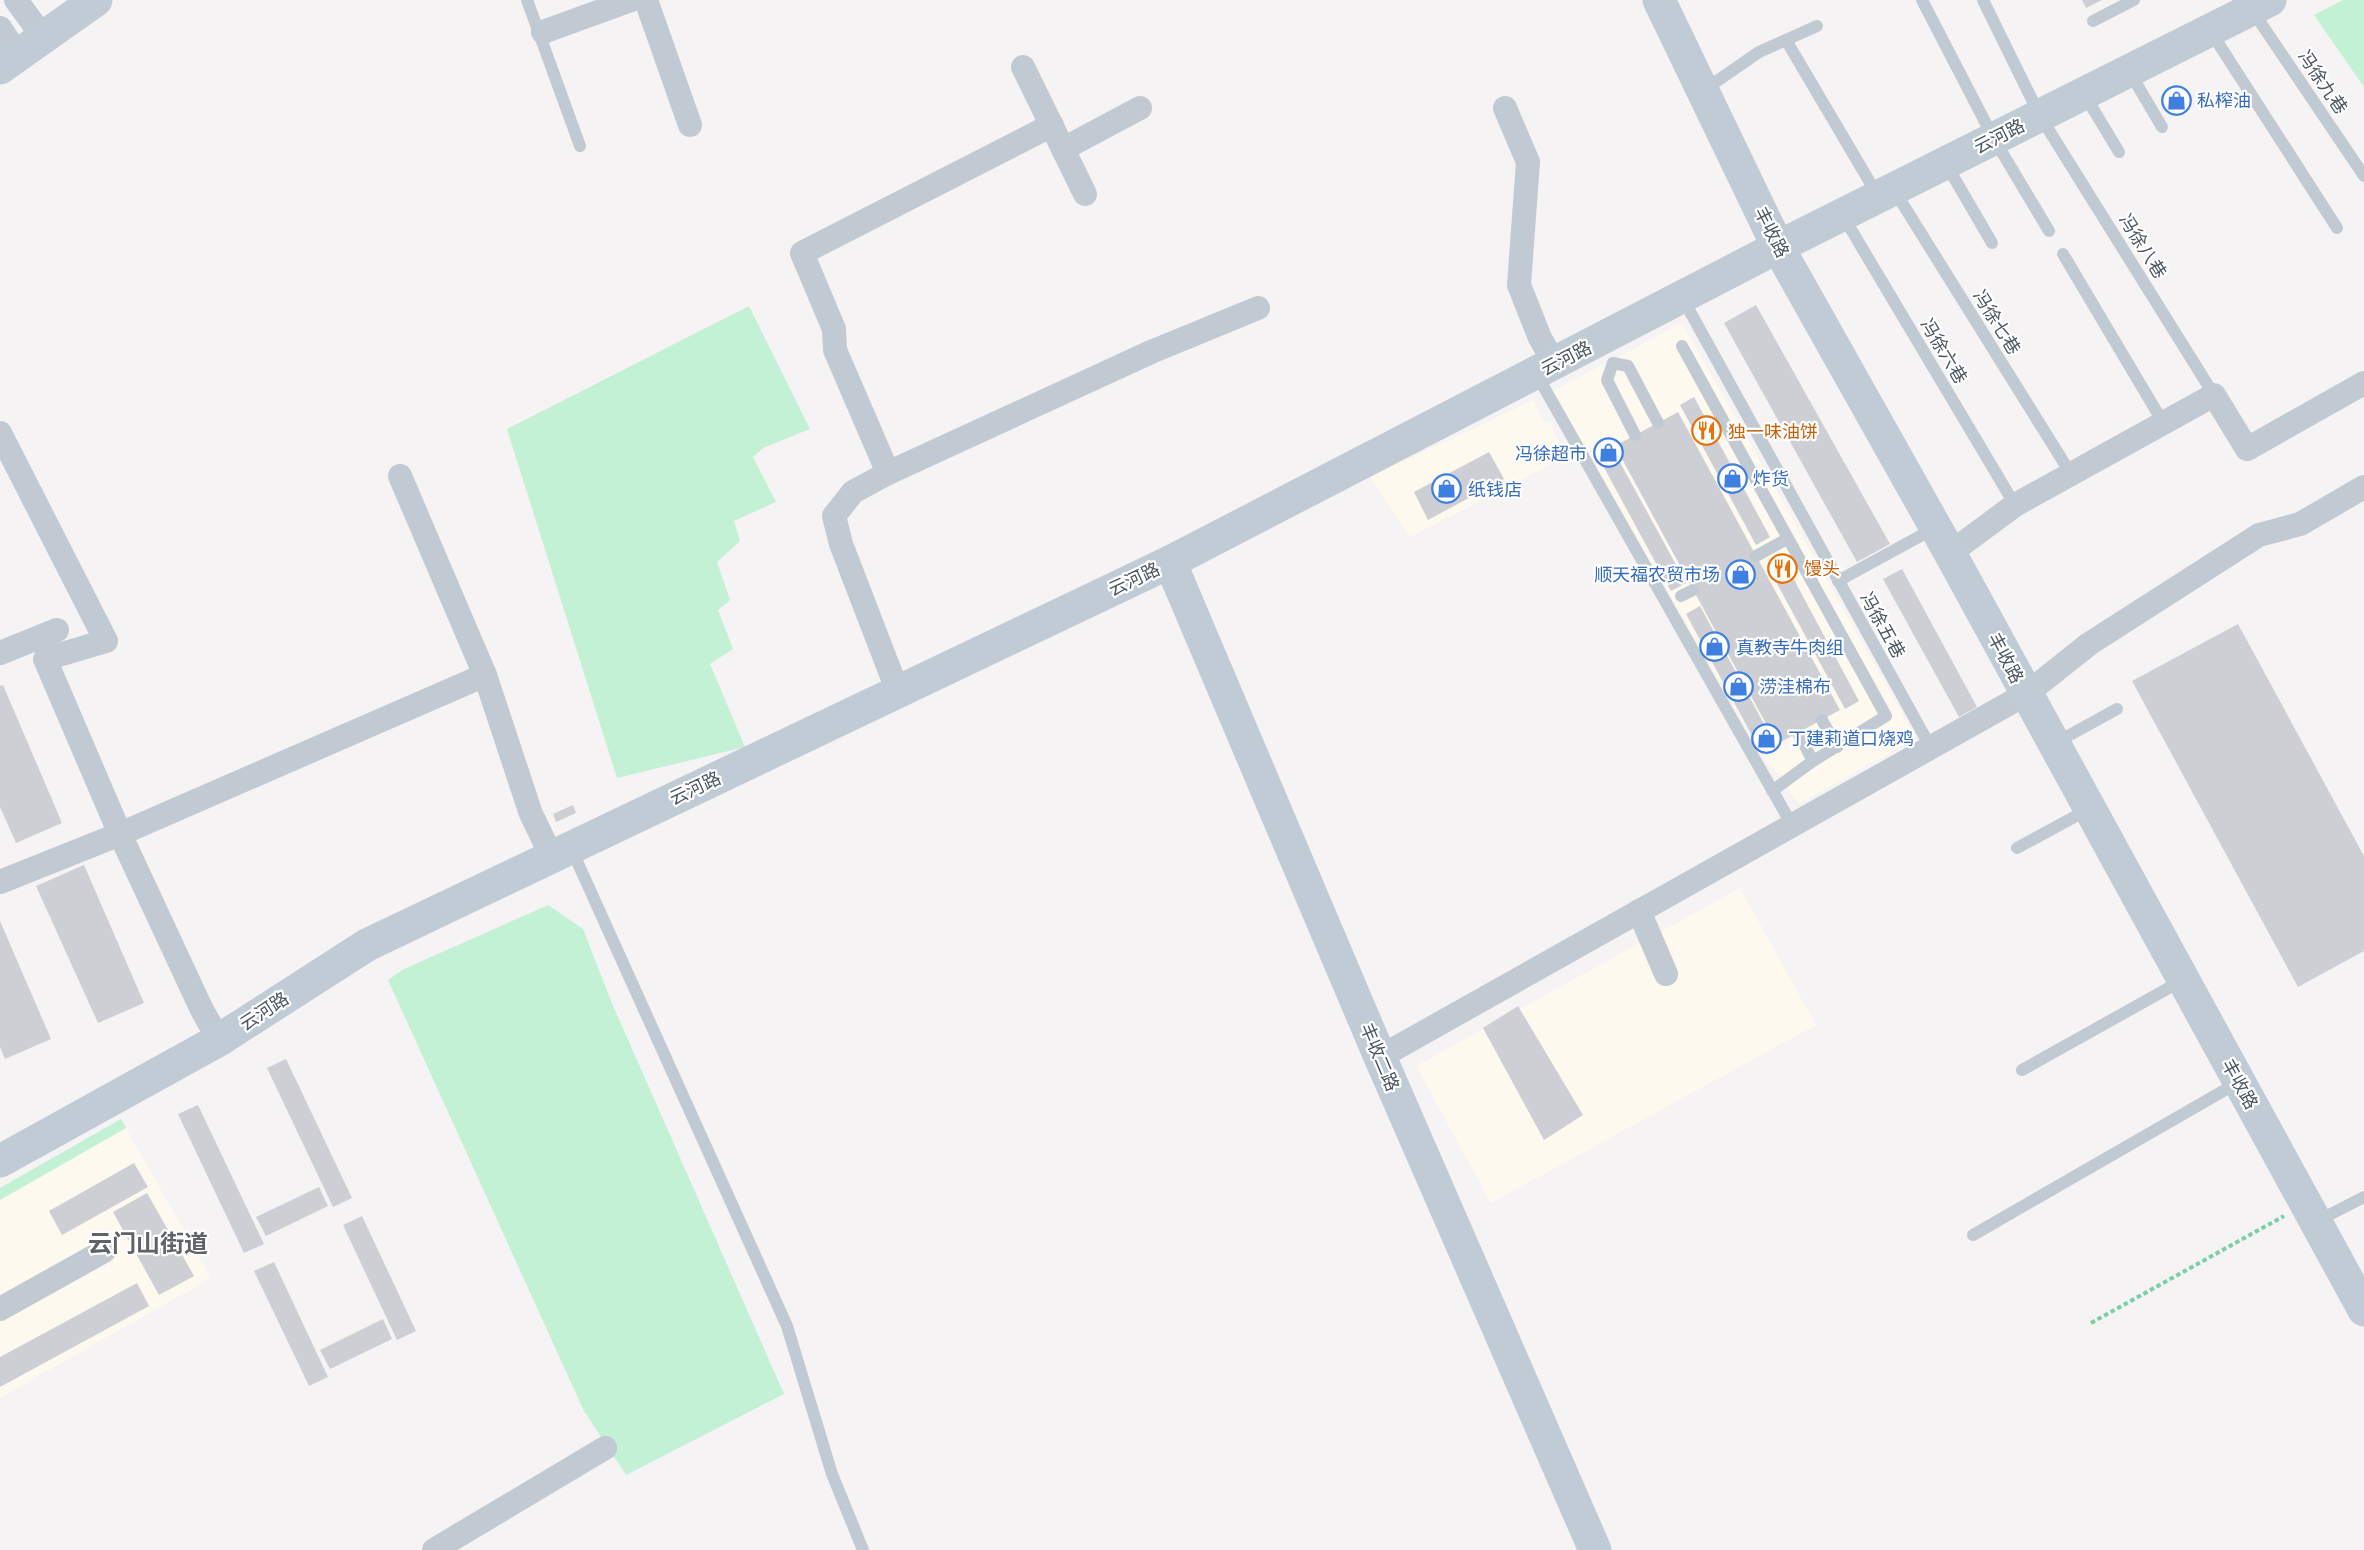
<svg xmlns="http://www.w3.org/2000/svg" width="2364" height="1550" viewBox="0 0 2364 1550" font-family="'Roboto Condensed','Noto Sans SC',sans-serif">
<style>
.commercial{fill:#fdf9ef}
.green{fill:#c3f1d5}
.building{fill:#cdcfd5}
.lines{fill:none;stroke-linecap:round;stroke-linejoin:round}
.path{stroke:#7ad0a6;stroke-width:4;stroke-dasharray:4.5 3;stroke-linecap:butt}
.lane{stroke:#c1cad2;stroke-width:12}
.street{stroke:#c1cad2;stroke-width:24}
.secondary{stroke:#c1cbd6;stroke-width:33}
.labels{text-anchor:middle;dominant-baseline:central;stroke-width:4.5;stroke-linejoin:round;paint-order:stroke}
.street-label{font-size:18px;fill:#4a5661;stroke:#fff}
.shop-label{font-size:18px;fill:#366cbe;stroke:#fff;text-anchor:start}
.food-label{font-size:18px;fill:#c56008;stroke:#fff;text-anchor:start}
.district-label{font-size:24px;font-weight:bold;fill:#5f6368;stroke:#fff}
</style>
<rect width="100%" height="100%" fill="#f5f3f3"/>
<g class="commercial">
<polygon points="1682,323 1916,738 1799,804 1776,772 1765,760 1553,391"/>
<polygon points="1534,400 1543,422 1550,423 1567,456 1410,537 1370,477"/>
<polygon points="1740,888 1816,1025 1491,1203 1416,1066"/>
<polygon points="126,1128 211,1278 0,1398 0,1200"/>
</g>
<g class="green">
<polygon points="2343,0 2364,0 2364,87 2314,15"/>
<polygon points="749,306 810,429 763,448 753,457 776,502 734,521 740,541 717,562 730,600 718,610 733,649 710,664 745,747 617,778 507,429"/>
<polygon points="548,905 583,929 611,1001 784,1394 626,1475 584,1411 388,980 404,969"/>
<polygon points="121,1119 126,1128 0,1200 0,1188"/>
</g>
<g class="building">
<polygon points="2082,0 2102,0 2086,8"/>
<polygon points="1756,305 1890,544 1857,562 1724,323"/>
<polygon points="1694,397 1770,537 1756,545 1680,405"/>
<polygon points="1678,412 1840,710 1777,744 1615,446"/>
<polygon points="1610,444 1686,583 1671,591 1595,451"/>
<polygon points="1489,452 1504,479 1428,520 1414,492"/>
<polygon points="1784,561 1859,701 1845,709 1769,569"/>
<polygon points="1902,569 1977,707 1959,717 1883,579"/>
<polygon points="1700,606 1776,746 1762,754 1686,614"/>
<polygon points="2238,624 2364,856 2364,951 2298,987 2132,681"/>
<polygon points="3,685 62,823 16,843 0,807 0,686"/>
<polygon points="573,805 576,813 556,822 553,814"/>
<polygon points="84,865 144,1003 98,1023 36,886"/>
<polygon points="0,921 51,1039 5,1059 0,1047"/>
<polygon points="1518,1006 1583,1115 1544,1140 1483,1028"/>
<polygon points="286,1059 352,1198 333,1207 267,1068"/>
<polygon points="198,1105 264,1244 244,1253 178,1114"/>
<polygon points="134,1163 148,1187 62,1235 49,1211"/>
<polygon points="319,1187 328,1206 266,1236 256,1217"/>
<polygon points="147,1193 194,1276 159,1295 113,1212"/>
<polygon points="362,1216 416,1331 397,1340 343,1225"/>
<polygon points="274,1262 328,1377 309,1386 254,1271"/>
<polygon points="137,1283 149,1306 0,1387 0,1357"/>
<polygon points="383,1319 392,1339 330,1369 320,1350"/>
</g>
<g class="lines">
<polyline class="path" points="2091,1323 2284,1216"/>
<g class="lane">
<polyline points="527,0 580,146"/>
<polyline points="1922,0 1994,139 2049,231"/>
<polyline points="1983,0 2040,116 2214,395"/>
<polyline points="2252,10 2364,176"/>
<polyline points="2093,21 2134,0"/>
<polyline points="2211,32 2337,228"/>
<polyline points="1786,40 1878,196"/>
<polyline points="2129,71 2162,127"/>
<polyline points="1704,90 1759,52 1817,26"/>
<polyline points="2084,94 2119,152"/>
<polyline points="1946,164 1992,243"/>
<polyline points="1894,190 2071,474"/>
<polyline points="1843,216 2015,505"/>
<polyline points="2063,254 2164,424"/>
<polyline points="1683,299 1931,748"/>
<polyline points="1682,346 1886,716 1813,761 1772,791"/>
<polyline points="1537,375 1792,825"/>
<polyline points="1635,435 1607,380 1613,363 1628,366 1658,423"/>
<polyline points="1756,556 1787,539"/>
<polyline points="1838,581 1935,528"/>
<polyline points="1681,596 1693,590"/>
<polyline points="1822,720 1837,747"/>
<polyline points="1798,733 1813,761"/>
<polyline points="2055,743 2117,709"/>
<polyline points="571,848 787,1326 832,1474 863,1550"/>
<polyline points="2017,848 2089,809"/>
<polyline points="2022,1070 2183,980"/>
<polyline points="2317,1221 2364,1197"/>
<polyline points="1973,1235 2237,1083"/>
</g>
<g class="street">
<polyline points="16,0 43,37"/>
<polyline points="646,0 690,125"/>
<polyline points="0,28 18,55"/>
<polyline points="543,32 631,0"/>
<polyline points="1023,67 1085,194"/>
<polyline points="1505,108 1528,162 1519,285 1540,338 1555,364"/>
<polyline points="1063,149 1140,108"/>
<polyline points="0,433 106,641 45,659 120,834 202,1010 219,1040"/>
<polyline points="888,473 835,350 834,329 802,253 1052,125"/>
<polyline points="400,476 485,675 531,814 552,857"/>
<polyline points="1950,553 2015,505 2214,395 2247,449 2364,383"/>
<polyline points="0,653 57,630"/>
<polyline points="898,692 841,544 834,516 853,492 888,473 1151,352 1258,308"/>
<polyline points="0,882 120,834 485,675"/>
<polyline points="1639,911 1666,974"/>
<polyline points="1380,1057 2026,694 2089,644 2259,535 2300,524 2364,487"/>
<polyline points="0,1309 104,1251"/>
<polyline points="434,1550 605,1448"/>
</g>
<g class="secondary">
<polyline points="1659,0 1778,247 1950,553 2364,1310"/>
<polyline points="0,68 96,0"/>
<polyline points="1170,562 1380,1057 1595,1550"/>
<polyline points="0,1161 219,1040 367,945 1170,562 1778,247 2270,0"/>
</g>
</g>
<defs>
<symbol id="shop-ring" viewBox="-11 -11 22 22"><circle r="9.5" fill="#fff" stroke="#3f7fe0" stroke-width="1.5"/><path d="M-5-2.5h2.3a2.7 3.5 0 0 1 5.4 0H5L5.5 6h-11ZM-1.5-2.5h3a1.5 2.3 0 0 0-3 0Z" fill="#3f7fe0"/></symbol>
<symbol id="restaurant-ring" viewBox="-11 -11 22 22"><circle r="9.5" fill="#fff" stroke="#e8710a" stroke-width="1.5"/><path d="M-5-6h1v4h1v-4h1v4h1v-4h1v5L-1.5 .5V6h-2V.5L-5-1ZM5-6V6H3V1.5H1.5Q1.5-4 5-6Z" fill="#e8710a"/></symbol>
</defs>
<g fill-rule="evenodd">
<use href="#shop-ring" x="2160" y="84" width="33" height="33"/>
<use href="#restaurant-ring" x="1690" y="414" width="33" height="33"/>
<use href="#shop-ring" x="1592" y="436" width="33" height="33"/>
<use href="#shop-ring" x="1716" y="462" width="33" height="33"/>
<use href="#shop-ring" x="1430" y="472" width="33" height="33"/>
<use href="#restaurant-ring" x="1766" y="552" width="33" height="33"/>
<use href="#shop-ring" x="1724" y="558" width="33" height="33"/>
<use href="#shop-ring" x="1698" y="630" width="33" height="33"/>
<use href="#shop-ring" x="1722" y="670" width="33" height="33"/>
<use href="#shop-ring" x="1750" y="722" width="33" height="33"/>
</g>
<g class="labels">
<g class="street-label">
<text transform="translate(2323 82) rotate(56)">冯徐九巷</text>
<text transform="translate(1999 136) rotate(-27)">云河路</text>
<text transform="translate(1772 232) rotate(63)">丰收路</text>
<text transform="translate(2143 246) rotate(58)">冯徐八巷</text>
<text transform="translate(1997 322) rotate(58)">冯徐七巷</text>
<text transform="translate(1944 351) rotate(59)">冯徐六巷</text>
<text transform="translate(1566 358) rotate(-27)">云河路</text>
<text transform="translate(1134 579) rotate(-25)">云河路</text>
<text transform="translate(1883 625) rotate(61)">冯徐五巷</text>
<text transform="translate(2006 658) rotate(62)">丰收路</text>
<text transform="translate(695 788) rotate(-25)">云河路</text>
<text transform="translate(264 1011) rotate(-33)">云河路</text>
<text transform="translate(1380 1057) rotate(67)">丰收二路</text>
<text transform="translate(2240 1084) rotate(61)">丰收路</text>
</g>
<g class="shop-label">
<text x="2197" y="100">私榨油</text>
<text x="1587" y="453" text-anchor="end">冯徐超市</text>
<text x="1753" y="478">炸货</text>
<text x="1468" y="489">纸钱店</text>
<text x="1720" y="574" text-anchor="end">顺天福农贸市场</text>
<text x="1736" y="647">真教寺牛肉组</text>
<text x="1759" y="686">涝洼棉布</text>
<text x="1788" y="738">丁建莉道口烧鸡</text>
</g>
<g class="food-label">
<text x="1728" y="431">独一味油饼</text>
<text x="1804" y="568">馒头</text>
</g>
<g class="district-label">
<text x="148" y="1244">云门山街道</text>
</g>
</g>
</svg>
